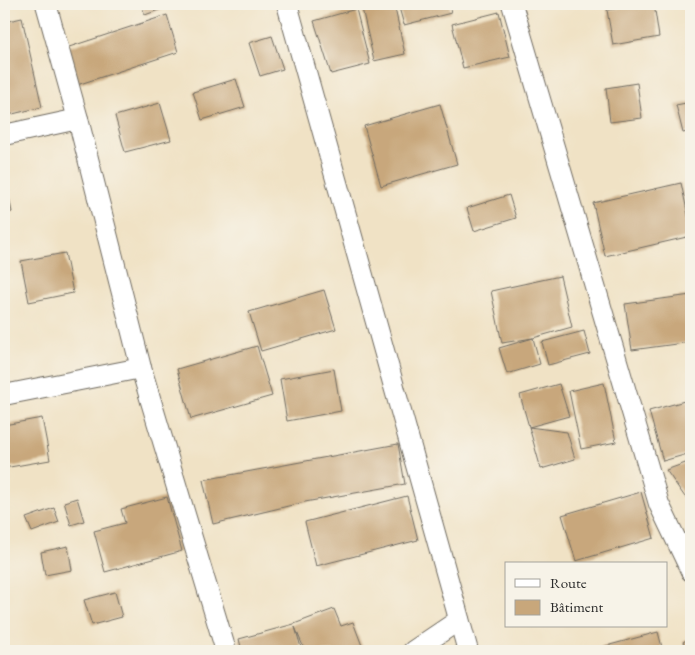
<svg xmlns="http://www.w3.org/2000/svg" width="695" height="655" viewBox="0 0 695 655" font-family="'EB Garamond',serif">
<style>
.building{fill:#c8a77b}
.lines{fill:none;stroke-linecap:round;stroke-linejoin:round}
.minor-casing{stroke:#706b61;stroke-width:22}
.minor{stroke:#fff;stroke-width:20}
</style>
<rect width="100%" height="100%" fill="#f7f3e8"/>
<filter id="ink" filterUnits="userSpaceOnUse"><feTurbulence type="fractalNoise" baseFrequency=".02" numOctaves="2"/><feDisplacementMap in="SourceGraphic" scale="10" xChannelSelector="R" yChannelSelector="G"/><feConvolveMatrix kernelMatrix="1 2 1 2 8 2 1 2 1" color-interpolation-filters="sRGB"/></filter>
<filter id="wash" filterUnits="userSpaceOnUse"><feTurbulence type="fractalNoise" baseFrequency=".0096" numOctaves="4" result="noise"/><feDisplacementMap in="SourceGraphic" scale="20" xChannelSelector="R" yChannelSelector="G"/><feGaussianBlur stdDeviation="1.12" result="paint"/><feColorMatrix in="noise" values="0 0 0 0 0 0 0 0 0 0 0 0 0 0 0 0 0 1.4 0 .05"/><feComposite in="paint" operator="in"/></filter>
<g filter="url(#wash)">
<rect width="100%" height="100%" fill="#f0e2c5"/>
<g id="blocks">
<g class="building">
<polygon points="141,4 162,4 164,8 145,15"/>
<polygon points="361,4 394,4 405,54 374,61"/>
<polygon points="398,4 449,4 451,13 404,25"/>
<polygon points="647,4 654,4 659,37 613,45 607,10"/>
<polygon points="356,9 370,64 331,74 314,21"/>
<polygon points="499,12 510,57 463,68 452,24"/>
<polygon points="167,15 178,52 77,85 66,48"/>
<polygon points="22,18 42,107 4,116 4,22"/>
<polygon points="272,36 283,69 260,76 249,43"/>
<polygon points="236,79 245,107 202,120 193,92"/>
<polygon points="637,83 642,118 610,122 606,88"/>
<polygon points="691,102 691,131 683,133 676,105"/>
<polygon points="160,103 171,140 125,152 115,116"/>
<polygon points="440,104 457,164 381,186 364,126"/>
<polygon points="4,172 12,212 4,214"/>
<polygon points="681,183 691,229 691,236 605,256 593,203"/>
<polygon points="509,195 516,218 474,231 467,208"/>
<polygon points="65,253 73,293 29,302 21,261"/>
<polygon points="560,276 572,327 533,338 502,343 491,291"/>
<polygon points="324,290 336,329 261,351 249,312"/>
<polygon points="691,295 691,342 632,350 625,304"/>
<polygon points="584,331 590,354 548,365 542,342"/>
<polygon points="533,338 540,364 507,374 499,348"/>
<polygon points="257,346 272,396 191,419 177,369"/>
<polygon points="334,369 341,411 287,421 280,379"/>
<polygon points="604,383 616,442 581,449 569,391"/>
<polygon points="559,384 569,416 529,427 567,432 575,459 541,469 520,395"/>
<polygon points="688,400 691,412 691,453 663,461 649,411"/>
<polygon points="42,418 50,460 4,468 4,425"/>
<polygon points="398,444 405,484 305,502 213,524 203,480"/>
<polygon points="691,461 691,495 685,497 666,470"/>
<polygon points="641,492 654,538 576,561 562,515"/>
<polygon points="407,496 418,540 316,566 305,522"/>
<polygon points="167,497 182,551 105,572 94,531 125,523 121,509"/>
<polygon points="77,498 84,521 71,525 64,502"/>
<polygon points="54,508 59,522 32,532 26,518"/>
<polygon points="68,546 72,570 45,575 41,552"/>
<polygon points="115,592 122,617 92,625 84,600"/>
<polygon points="334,609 341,626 353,622 364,651 305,651 295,627 302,651 242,651 239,639 294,624"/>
<polygon points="658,632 663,651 596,651 595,649"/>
<polygon points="691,637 691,651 688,651 683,642"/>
</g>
</g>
</g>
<g filter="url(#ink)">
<use href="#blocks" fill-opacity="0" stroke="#706b61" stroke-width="1"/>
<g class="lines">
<defs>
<g id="minor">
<polyline points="46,4 78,119 141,368 226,651"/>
<polyline points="287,4 468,651"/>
<polyline points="512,4 659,504 691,571"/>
<polyline points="4,135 78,119"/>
<polyline points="4,395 141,368"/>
<polyline points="413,651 459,620"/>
</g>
</defs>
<use href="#minor" class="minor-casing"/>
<use href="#minor" class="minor"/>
</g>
</g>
<rect width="695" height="655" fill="none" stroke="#f7f3e8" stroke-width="20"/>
<rect x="505" y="562" width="162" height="65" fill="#f7f3e8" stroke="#a5a39c"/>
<rect x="515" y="579" width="25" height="8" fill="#ffffff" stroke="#a5a39c"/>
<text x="550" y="588" font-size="15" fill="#2b2b2b">Route</text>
<rect x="515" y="600" width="25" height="15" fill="#c8a77b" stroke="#a5a39c"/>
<text x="550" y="612" font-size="15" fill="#2b2b2b">Bâtiment</text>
</svg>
